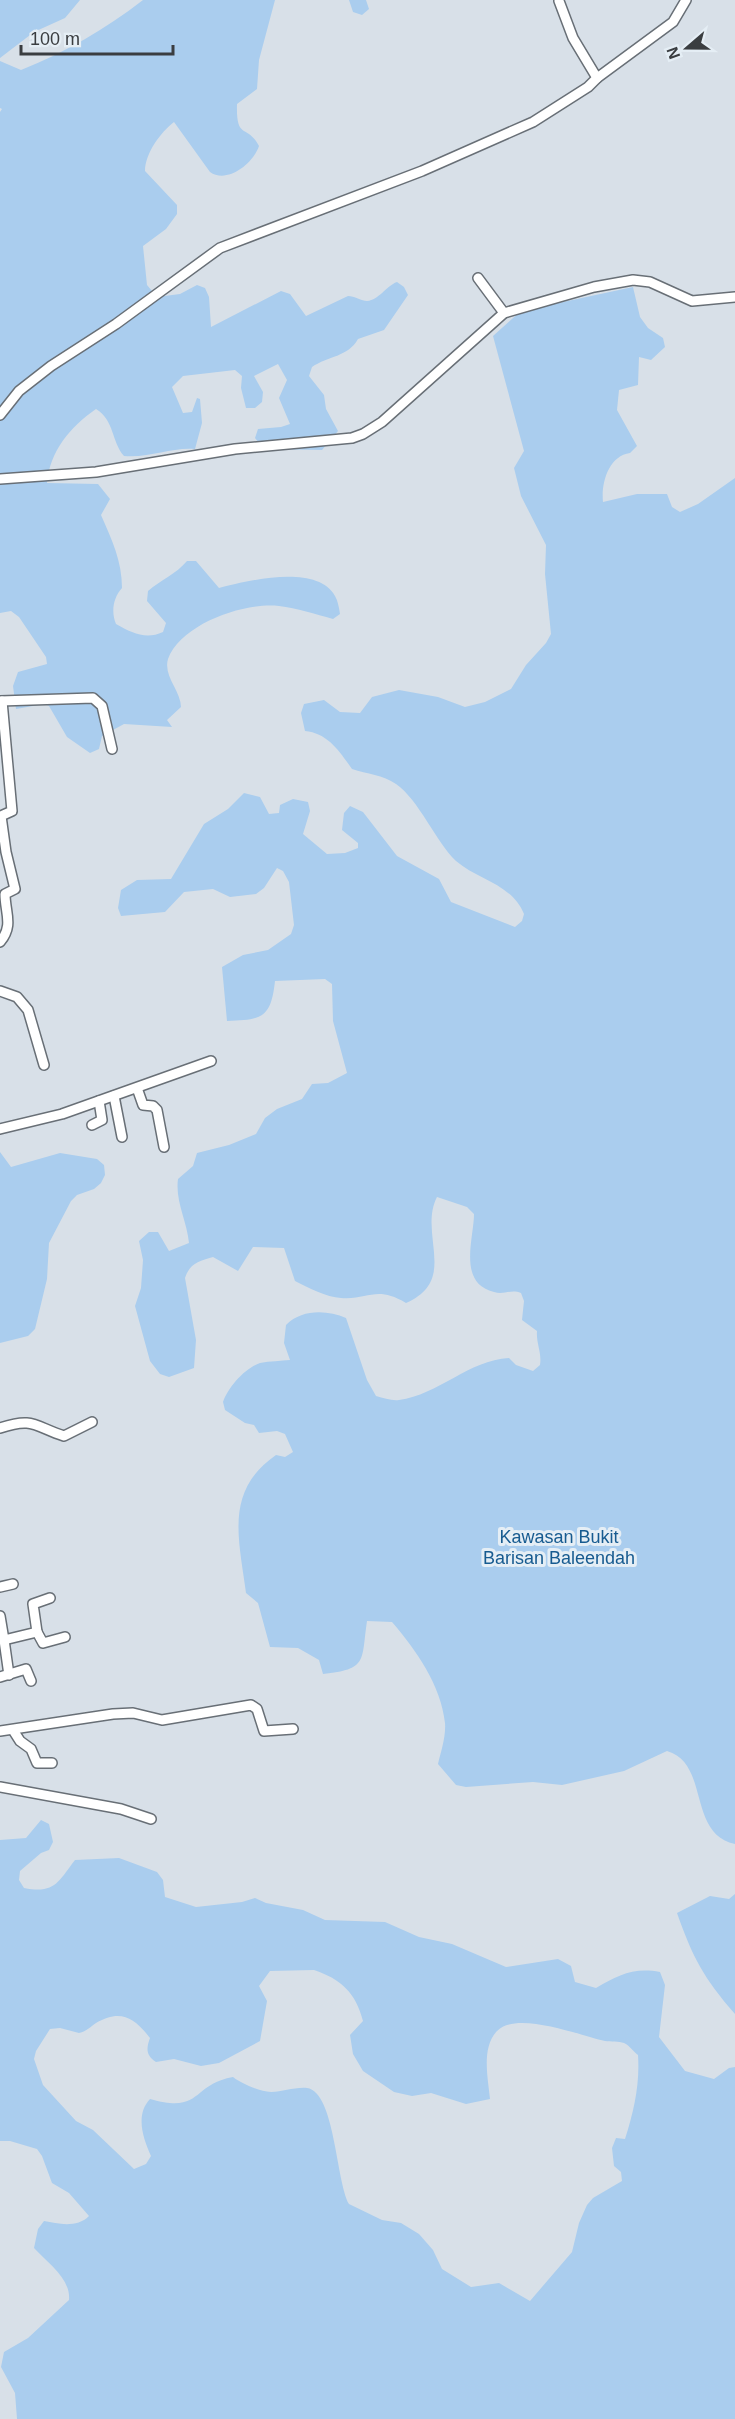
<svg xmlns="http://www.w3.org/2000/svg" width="735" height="2419" viewBox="0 0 735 2419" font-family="Helvetica,sans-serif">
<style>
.green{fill:#aacdee;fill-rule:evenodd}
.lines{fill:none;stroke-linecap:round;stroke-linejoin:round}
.street-casing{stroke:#686f76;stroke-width:12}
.street{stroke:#fff;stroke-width:9}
.labels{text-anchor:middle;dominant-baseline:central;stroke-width:6;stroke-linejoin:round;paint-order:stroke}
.park-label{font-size:18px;fill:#175b90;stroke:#e5eef5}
</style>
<rect width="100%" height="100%" fill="#d8e0e8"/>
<g class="green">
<polygon points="0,0 80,0 65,18 34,32 0,58"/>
<path d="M143 0H275L259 60 257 89 237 104C236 141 247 123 259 146 253 164 227 184 210 172L174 122C161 132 145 153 145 171L177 205V214L166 229 143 246 147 285 157 297 180 294 197 285 205 288 209 297 211 327 281 291 290 294 306 316 348 296C354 296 362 301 367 301 379 300 386 286 397 282L404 287 408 295 384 330 358 339C348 357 328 356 312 367L309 376 324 395 326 409 338 431 322 450 264 449 255 438 258 429 281 427 290 424 279 398 287 380 278 364 254 376 263 392 262 402 255 408H246L241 388 242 376 235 370 183 376 172 387 183 413 192 412 197 398 200 399 202 423 195 449C172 447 151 458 124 456 111 441 115 421 96 409 70 427 50 451 47 483L98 484 110 499 101 515C112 540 122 561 122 588 113 598 111 612 116 624 132 633 146 640 163 632L166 623 147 601 148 591C161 580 176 574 187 561H196L219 588C246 581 317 563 335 596 338 601 339 608 340 614L333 619C315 614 297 608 279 606 244 602 181 624 168 659 163 676 181 691 181 707L167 720 172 727 124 724 102 736 99 749 90 753 67 737 49 706 44 704 16 709 13 686 18 672 47 664 46 657 19 617 11 611 0 613V112L2 109 0 108V61L21 70C66 52 104 30 143 0Z"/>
<polygon points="349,0 366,0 369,9 362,15 353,12"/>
<path d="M633 287 640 317 648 328 663 338 665 347 651 360 639 357 638 385 619 390 617 410 637 446 630 453C609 456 601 482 603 502L637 494H667L672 507 680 512 698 504 735 478V1844C687 1834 710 1763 667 1751L624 1771 562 1785 533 1782 466 1787 456 1785 438 1764C441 1751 446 1737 445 1723 441 1685 416 1650 392 1622L367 1621C361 1662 368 1669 323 1674L319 1660 298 1648 270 1647 258 1603 246 1593C239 1539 224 1491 276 1455L285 1457 293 1452 285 1434 277 1431 259 1433 254 1425 245 1423 225 1410 223 1402C228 1387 245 1368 260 1363 270 1361 281 1361 290 1360L284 1343 286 1325C302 1309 327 1310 346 1318L367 1380 376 1396C384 1398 392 1401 399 1400 438 1395 469 1360 509 1358L516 1365 533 1371 540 1365C542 1353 536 1343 537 1331L522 1320 524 1301 521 1293C511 1289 504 1295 494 1292 457 1283 474 1238 474 1214L467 1207 437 1197C418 1234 459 1280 406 1303 376 1285 369 1300 341 1298 326 1297 309 1288 295 1281L284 1248 253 1247 238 1271 213 1257C199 1261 190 1263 185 1278L196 1340 194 1368 169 1377 160 1374 150 1361 135 1306 141 1288 143 1260 139 1241 149 1232H158L169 1251 189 1243C187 1221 175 1201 178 1179L193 1166 197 1153 229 1145 256 1134 265 1118 277 1109 302 1099 312 1084 328 1083 347 1073 333 1021 332 984 325 979 275 981C271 1018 262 1020 227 1021L222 967 243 955 268 950 291 934 294 925 289 882 283 871 277 868 264 888 256 894 230 897 213 889 184 892 165 912 121 916 118 908 121 890 137 880 171 879 204 824 228 809 244 793 260 797 269 814 279 813 280 805 293 799 308 802 310 811 303 834 327 854 345 853 358 848V843L342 830 344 813 350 806 363 812 397 856 439 879 451 902 515 927 522 921 524 914C512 884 478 880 456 861 436 842 419 800 396 784 383 775 367 774 352 769 340 752 328 733 305 731L301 713 304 704 324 700 340 712 360 713 372 697 399 690 438 697 465 707 485 702 511 689 526 665 546 643 551 634 545 574 546 545 521 496 514 468 524 451 493 336 521 311Z"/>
<polygon points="0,1152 11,1167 60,1153 97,1159 104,1165 105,1175 101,1183 94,1189 77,1195 71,1201 49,1243 47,1279 35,1329 28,1336 0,1343"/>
<path d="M41 1820 49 1824 53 1842 49 1850 41 1853 20 1871 19 1880 24 1888C55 1894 58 1882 75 1860L119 1858 157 1872 163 1880 165 1897 196 1907 242 1902 255 1898 266 1903 303 1910 325 1920 385 1922 419 1937 452 1944 506 1967 558 1959 571 1966 575 1982 596 1988C618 1975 634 1967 660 1972L665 1985 659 2037 685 2071 714 2079 729 2068 735 2067V2419H17L15 2393 1 2367 4 2352 28 2338 69 2300C71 2279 48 2263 34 2248L38 2229 44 2221C59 2224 77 2228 89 2216L69 2193 52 2183 42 2156 37 2149 10 2141H0V1840L26 1838ZM314 1970C341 1979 356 1993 363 2021L350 2035 353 2054 363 2071 394 2092 412 2096 431 2093 466 2104 490 2099C488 2078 481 2048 497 2031 517 2010 581 2036 605 2041 611 2042 619 2041 624 2043 629 2045 634 2052 638 2055 640 2084 634 2111 625 2139L616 2138 612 2148 614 2166 621 2172 622 2181 593 2198 587 2205 579 2223 572 2252 530 2301 499 2283 471 2287 442 2269 433 2250 419 2234 401 2223 382 2220 349 2204C336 2181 335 2092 307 2088 294 2087 283 2092 271 2092 259 2091 242 2084 233 2077 190 2085 203 2114 150 2099 135 2115 143 2138 151 2156L146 2164 134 2169 93 2130 76 2121 43 2085 34 2059 36 2051 50 2029 60 2028 79 2033C87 2031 90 2027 96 2023 120 2009 134 2017 150 2038 146 2049 146 2055 156 2062L174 2059 201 2066 219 2063 260 2041 267 2001 259 1986 270 1971Z"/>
<path d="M735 1894V2014C703 1977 693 1958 677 1913L710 1896 729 1899Z"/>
</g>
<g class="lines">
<defs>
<g id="street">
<polyline points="597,78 673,22 686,0"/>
<polyline points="478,278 504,313"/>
<polyline points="0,415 19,391 51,366 116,324 220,248 422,171 533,122 588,87 597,78 573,38 559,1"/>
<polyline points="0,479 96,472 235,449 352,438 363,434 382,422 504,313 594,287 633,280 650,282 692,301 735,297"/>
<polyline points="0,701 93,698 102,706 112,749"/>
<path d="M0 942C14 925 5 913 5 894L15 889 6 852 1 816 12 811 2 701"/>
<polyline points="0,991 17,997 28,1010 44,1065"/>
<polyline points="137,1088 143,1105 153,1106 157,1110 164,1147"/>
<polyline points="114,1096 122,1137"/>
<polyline points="92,1125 102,1120 99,1101"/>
<polyline points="0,1129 62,1114 211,1061"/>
<path d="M0 1428C33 1417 34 1426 64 1436L92 1422"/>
<polyline points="0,1587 13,1584"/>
<polyline points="0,1616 4,1640 37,1632 33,1604 50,1598"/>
<polyline points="37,1632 43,1643 65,1637"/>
<polyline points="4,1640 9,1675"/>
<polyline points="0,1677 26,1669 31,1681"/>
<polyline points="13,1730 20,1741 31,1749 37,1763 52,1763"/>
<polyline points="0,1731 113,1714 133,1713 162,1720 251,1705 257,1709 264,1731 293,1729"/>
<polyline points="0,1787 121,1809 151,1819"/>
</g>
</defs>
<use href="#street" class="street-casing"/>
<use href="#street" class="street"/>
</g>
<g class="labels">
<g class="park-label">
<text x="559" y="1537">Kawasan Bukit<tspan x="559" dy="21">Barisan Baleendah</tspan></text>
</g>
</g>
<g transform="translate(687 48) rotate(250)" stroke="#e5eef5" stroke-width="4.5" paint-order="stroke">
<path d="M0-4.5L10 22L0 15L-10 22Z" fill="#3a3d40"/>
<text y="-9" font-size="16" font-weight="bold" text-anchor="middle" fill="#3a3d40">N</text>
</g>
<path d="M21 45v9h152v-9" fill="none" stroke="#3a3d40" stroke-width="3"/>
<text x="30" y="45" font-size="18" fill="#3a3d40" stroke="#e5eef5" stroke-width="4.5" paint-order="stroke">100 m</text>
</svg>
